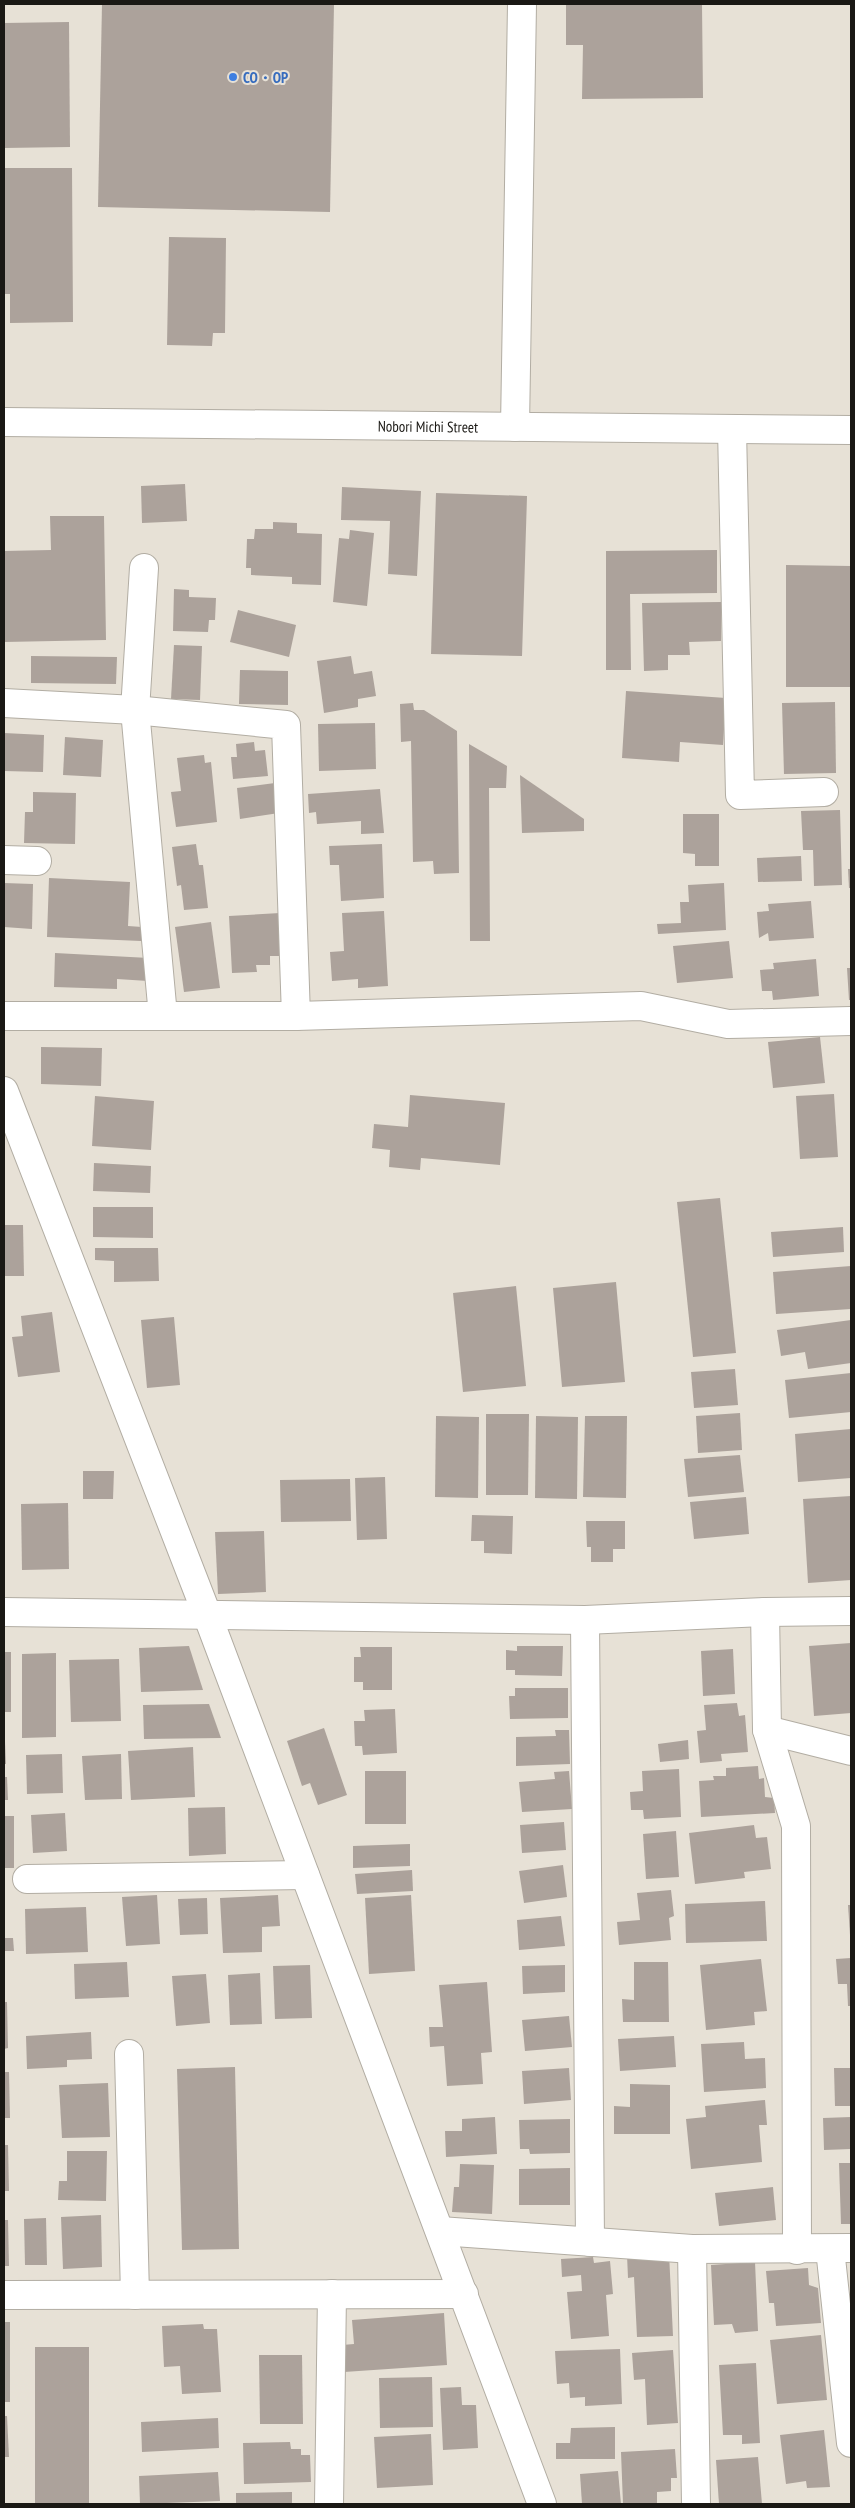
<svg xmlns="http://www.w3.org/2000/svg" width="855" height="2508" viewBox="0 0 855 2508" font-family="'PT Sans Narrow',sans-serif">
<style>
.building{fill:#aca29b}
.lines{fill:none;stroke-linecap:round;stroke-linejoin:round}
.minor-casing{stroke:#b2ada3;stroke-width:30}
.minor{stroke:#fff;stroke-width:28}
.shop-dot{fill:#3f7fe0;stroke:#e7e1d6;stroke-width:2}
.labels{text-anchor:middle;dominant-baseline:central;stroke-width:4;stroke-linejoin:round;paint-order:stroke}
.shop-label{font-size:15px;font-weight:bold;fill:#366cbe;stroke:#e7e1d6;text-anchor:start}
.street-label{font-size:15px;fill:#1a1814;stroke:#e7e1d6}
</style>
<rect width="100%" height="100%" fill="#e7e1d6"/>
<g class="building">
<polygon points="102,4 334,4 330,212 98,207"/>
<polygon points="566,4 702,4 703,98 582,99 583,45 566,45"/>
<polygon points="69,22 70,147 4,148 4,23"/>
<polygon points="4,168 72,168 73,322 10,323 10,294 4,294"/>
<polygon points="169,237 226,238 225,333 213,333 212,346 167,345"/>
<polygon points="185,484 187,521 142,523 141,486"/>
<polygon points="342,487 421,491 417,576 388,574 390,521 341,520"/>
<polygon points="436,493 527,496 522,656 431,654"/>
<polygon points="50,516 104,516 106,640 4,642 4,551 51,550"/>
<polygon points="273,522 297,523 297,533 322,534 321,585 292,584 292,577 251,575 251,568 246,568 247,539 254,539 255,529 273,529"/>
<polygon points="350,530 374,533 367,606 333,602 339,538 349,539"/>
<polygon points="717,550 717,593 630,594 631,670 606,670 606,551"/>
<polygon points="786,565 851,566 851,687 786,687"/>
<polygon points="174,589 189,590 189,597 216,598 215,620 209,620 208,632 173,631"/>
<polygon points="721,602 721,641 689,642 690,655 668,655 668,670 644,671 642,603"/>
<polygon points="238,610 296,625 289,657 230,642"/>
<polygon points="174,645 202,646 200,700 171,699"/>
<polygon points="31,656 117,657 116,684 31,683"/>
<polygon points="351,656 354,674 372,671 376,696 358,699 358,707 324,713 317,661"/>
<polygon points="240,670 288,671 288,705 239,704"/>
<polygon points="626,691 726,698 723,745 680,742 679,762 622,758"/>
<polygon points="835,702 836,773 784,774 782,703"/>
<polygon points="413,703 414,710 424,710 457,731 459,873 434,874 433,861 413,862 411,741 401,742 400,704"/>
<polygon points="375,723 376,769 319,771 318,724"/>
<polygon points="4,733 44,735 43,772 4,771"/>
<polygon points="65,737 103,740 101,777 63,775"/>
<polygon points="254,742 255,751 265,750 268,776 233,779 231,757 237,757 236,744"/>
<polygon points="469,744 507,766 506,788 489,788 490,941 470,941"/>
<polygon points="204,755 205,763 211,762 217,822 176,827 171,792 181,791 177,758"/>
<polygon points="520,775 584,819 584,831 522,833"/>
<polygon points="275,783 279,813 240,819 237,788"/>
<polygon points="380,789 384,833 361,834 361,821 317,824 316,812 309,813 308,794"/>
<polygon points="33,792 76,793 75,844 24,843 25,812 33,812"/>
<polygon points="840,810 842,885 814,886 813,850 803,850 801,811"/>
<polygon points="683,814 719,814 719,866 695,866 695,854 683,853"/>
<polygon points="196,844 199,865 203,865 208,908 184,910 181,885 177,886 172,847"/>
<polygon points="382,844 384,898 341,901 339,865 330,865 329,846"/>
<polygon points="801,856 802,881 758,882 757,858"/>
<polygon points="848,869 851,869 851,888 849,888"/>
<polygon points="49,878 130,882 128,926 142,927 141,941 47,937"/>
<polygon points="4,883 33,884 32,929 4,927"/>
<polygon points="724,883 726,930 658,934 657,924 681,923 680,902 689,902 688,885"/>
<polygon points="811,901 814,938 769,941 768,933 759,938 757,912 769,911 768,904"/>
<polygon points="384,911 388,986 358,988 358,979 332,981 330,952 344,951 342,913"/>
<polygon points="280,913 283,956 270,956 270,965 256,965 257,972 232,973 229,916"/>
<polygon points="211,922 220,988 184,992 175,927"/>
<polygon points="729,941 733,978 677,983 673,946"/>
<polygon points="55,953 149,958 148,981 117,979 117,989 54,987"/>
<polygon points="816,959 819,996 773,1000 772,991 762,991 760,970 774,969 773,963"/>
<polygon points="847,968 851,968 851,1000 849,1000"/>
<polygon points="820,1037 825,1083 773,1088 768,1042"/>
<polygon points="41,1047 102,1048 101,1086 41,1084"/>
<polygon points="834,1094 838,1157 800,1159 796,1096"/>
<polygon points="410,1095 505,1103 500,1165 421,1158 420,1170 389,1167 390,1150 372,1148 374,1124 408,1127"/>
<polygon points="95,1096 154,1101 151,1150 92,1146"/>
<polygon points="94,1163 151,1166 150,1193 93,1191"/>
<polygon points="720,1198 736,1353 693,1357 677,1202"/>
<polygon points="93,1207 153,1207 153,1238 93,1237"/>
<polygon points="4,1225 23,1225 24,1276 4,1276"/>
<polygon points="843,1227 844,1252 773,1257 771,1232"/>
<polygon points="95,1248 158,1248 159,1281 114,1282 114,1261 95,1260"/>
<polygon points="851,1266 851,1309 776,1314 773,1272"/>
<polygon points="616,1282 625,1382 562,1387 553,1288"/>
<polygon points="516,1286 526,1386 463,1392 453,1293"/>
<polygon points="52,1312 60,1372 18,1377 12,1337 23,1336 21,1316"/>
<polygon points="174,1317 180,1385 147,1388 141,1320"/>
<polygon points="851,1320 851,1363 808,1369 805,1352 781,1356 777,1330"/>
<polygon points="735,1369 738,1405 694,1408 691,1372"/>
<polygon points="851,1373 851,1412 789,1418 785,1380"/>
<polygon points="740,1413 742,1450 698,1453 696,1416"/>
<polygon points="486,1414 529,1414 528,1495 486,1495"/>
<polygon points="436,1416 479,1417 478,1498 435,1497"/>
<polygon points="536,1416 578,1417 577,1499 535,1498"/>
<polygon points="585,1416 627,1416 626,1498 583,1497"/>
<polygon points="851,1429 851,1478 798,1482 795,1434"/>
<polygon points="740,1455 744,1492 688,1497 684,1459"/>
<polygon points="83,1471 114,1471 113,1499 83,1499"/>
<polygon points="385,1477 387,1539 357,1540 355,1478"/>
<polygon points="350,1479 351,1521 281,1522 280,1480"/>
<polygon points="851,1496 851,1580 808,1583 803,1499"/>
<polygon points="746,1497 749,1534 694,1539 690,1502"/>
<polygon points="68,1503 69,1569 22,1570 21,1504"/>
<polygon points="472,1515 513,1516 512,1554 484,1553 484,1541 471,1541"/>
<polygon points="586,1521 625,1521 625,1549 613,1549 613,1562 591,1562 591,1547 587,1547"/>
<polygon points="264,1531 266,1592 218,1594 215,1532"/>
<polygon points="851,1643 851,1713 814,1716 809,1646"/>
<polygon points="189,1646 203,1690 141,1692 139,1648"/>
<polygon points="517,1646 563,1646 562,1676 515,1675 515,1670 506,1670 506,1650 517,1651"/>
<polygon points="360,1647 392,1647 392,1690 363,1690 363,1682 354,1682 354,1657 361,1657"/>
<polygon points="733,1649 735,1694 703,1696 701,1651"/>
<rect x="4" y="1652" width="7" height="60"/>
<polygon points="56,1653 56,1737 22,1738 22,1654"/>
<polygon points="119,1659 121,1721 71,1722 69,1660"/>
<polygon points="515,1688 568,1688 568,1718 510,1719 509,1696 515,1696"/>
<polygon points="737,1703 739,1716 745,1715 748,1752 721,1754 722,1761 700,1763 697,1731 706,1730 704,1705"/>
<polygon points="209,1704 221,1738 144,1739 143,1705"/>
<polygon points="395,1709 397,1753 363,1755 362,1746 355,1746 354,1721 365,1721 364,1710"/>
<polygon points="324,1728 347,1795 318,1805 310,1783 302,1786 287,1741"/>
<polygon points="555,1730 569,1730 570,1764 516,1766 516,1737 556,1736"/>
<polygon points="688,1740 689,1759 660,1762 658,1744"/>
<polygon points="4,1742 5,1742 6,1764 4,1764"/>
<polygon points="193,1747 195,1797 131,1800 128,1751"/>
<polygon points="62,1754 63,1793 27,1794 26,1755"/>
<polygon points="121,1754 122,1799 85,1800 82,1756"/>
<polygon points="758,1766 759,1779 764,1778 765,1797 774,1798 775,1813 701,1817 699,1781 714,1780 713,1776 726,1776 726,1768"/>
<polygon points="679,1769 681,1817 644,1819 643,1810 631,1810 630,1792 643,1791 642,1771"/>
<rect x="365" y="1771" width="41" height="53"/>
<polygon points="569,1771 572,1809 522,1812 519,1782 555,1779 554,1772"/>
<polygon points="4,1777 7,1777 8,1800 4,1800"/>
<polygon points="225,1807 226,1854 189,1856 188,1808"/>
<polygon points="65,1813 67,1851 33,1853 31,1815"/>
<rect x="4" y="1816" width="10" height="52"/>
<polygon points="564,1822 566,1850 522,1853 520,1825"/>
<polygon points="754,1825 756,1838 767,1837 771,1869 744,1872 745,1878 695,1884 689,1833"/>
<polygon points="676,1831 679,1877 646,1879 643,1834"/>
<polygon points="410,1844 410,1866 353,1868 353,1846"/>
<polygon points="563,1865 567,1897 524,1903 519,1871"/>
<polygon points="412,1870 413,1891 357,1894 355,1874"/>
<polygon points="671,1890 674,1916 669,1918 671,1940 619,1945 617,1922 640,1920 637,1893"/>
<polygon points="157,1895 160,1944 126,1946 122,1897"/>
<polygon points="278,1895 280,1926 262,1927 262,1952 223,1953 220,1898"/>
<polygon points="411,1895 415,1971 369,1974 365,1898"/>
<polygon points="207,1898 208,1934 180,1935 178,1899"/>
<polygon points="765,1901 767,1941 686,1943 685,1904"/>
<polygon points="848,1905 851,1905 851,1935 850,1935"/>
<polygon points="86,1907 88,1952 26,1954 25,1909"/>
<polygon points="561,1916 565,1946 519,1950 517,1920"/>
<polygon points="4,1938 13,1938 14,1951 4,1951"/>
<polygon points="851,1958 851,2006 848,2006 847,1984 838,1984 836,1959"/>
<polygon points="761,1959 767,2011 754,2012 755,2025 706,2030 700,1965"/>
<polygon points="127,1962 129,1997 75,1999 74,1964"/>
<polygon points="634,1962 668,1962 669,2022 623,2022 622,1999 634,2000"/>
<polygon points="310,1965 312,2018 275,2019 273,1966"/>
<polygon points="565,1965 565,1992 523,1994 522,1966"/>
<polygon points="260,1973 262,2024 230,2025 228,1975"/>
<polygon points="206,1974 210,2023 176,2026 172,1976"/>
<polygon points="487,1982 492,2052 481,2053 483,2084 447,2086 444,2046 430,2047 429,2027 443,2027 439,1985"/>
<polygon points="4,2002 7,2002 8,2048 4,2049"/>
<polygon points="569,2016 572,2047 525,2051 522,2020"/>
<polygon points="91,2032 92,2059 67,2060 67,2067 27,2069 26,2036"/>
<polygon points="674,2036 676,2067 620,2071 618,2039"/>
<polygon points="744,2042 745,2059 765,2058 766,2088 704,2092 701,2044"/>
<polygon points="235,2067 239,2249 182,2250 177,2069"/>
<polygon points="569,2068 571,2100 524,2104 522,2071"/>
<polygon points="834,2068 851,2068 851,2106 835,2106"/>
<polygon points="4,2072 9,2072 10,2118 4,2118"/>
<polygon points="108,2083 110,2137 62,2138 59,2085"/>
<polygon points="630,2084 670,2085 670,2134 614,2134 614,2106 630,2107"/>
<polygon points="765,2100 767,2125 759,2125 762,2162 691,2169 686,2119 706,2117 705,2106"/>
<polygon points="495,2117 497,2154 446,2157 445,2131 462,2131 462,2119"/>
<polygon points="851,2117 851,2149 824,2150 823,2118"/>
<polygon points="570,2119 570,2153 530,2154 529,2149 520,2149 519,2120"/>
<polygon points="4,2145 8,2145 9,2191 4,2191"/>
<polygon points="67,2151 107,2151 106,2201 58,2200 59,2181 67,2181"/>
<polygon points="839,2163 851,2163 851,2224 841,2224"/>
<polygon points="460,2164 494,2165 492,2214 452,2212 454,2187 459,2187"/>
<polygon points="570,2168 570,2205 519,2205 519,2169"/>
<polygon points="773,2187 776,2220 719,2226 715,2193"/>
<polygon points="101,2215 102,2267 63,2269 61,2217"/>
<polygon points="46,2218 47,2265 25,2265 24,2219"/>
<polygon points="4,2220 8,2220 9,2266 4,2266"/>
<polygon points="669,2253 673,2336 637,2337 634,2277 628,2278 627,2255"/>
<polygon points="593,2257 594,2263 610,2261 613,2294 606,2295 609,2336 571,2339 567,2292 582,2291 581,2275 562,2277 561,2259"/>
<polygon points="755,2262 758,2331 735,2333 732,2324 714,2325 711,2265"/>
<polygon points="808,2268 809,2285 818,2288 821,2323 776,2326 774,2303 769,2303 766,2271"/>
<polygon points="444,2313 447,2365 344,2372 342,2345 354,2344 352,2320"/>
<rect x="4" y="2322" width="6" height="80"/>
<polygon points="203,2324 204,2329 217,2329 221,2392 182,2394 180,2366 164,2367 162,2326"/>
<polygon points="821,2335 827,2400 777,2404 770,2340"/>
<rect x="35" y="2347" width="54" height="157"/>
<polygon points="620,2349 622,2404 585,2406 585,2397 570,2398 569,2383 557,2384 555,2351"/>
<polygon points="673,2350 678,2423 647,2425 645,2379 634,2380 632,2353"/>
<polygon points="259,2355 302,2355 303,2424 260,2424"/>
<polygon points="756,2363 760,2443 742,2444 742,2435 723,2435 719,2365"/>
<polygon points="432,2377 433,2427 380,2428 379,2378"/>
<polygon points="461,2387 462,2405 476,2405 478,2448 443,2450 440,2388"/>
<polygon points="4,2416 7,2416 9,2457 4,2457"/>
<polygon points="218,2418 219,2448 142,2452 141,2422"/>
<polygon points="615,2427 615,2459 556,2459 556,2443 570,2443 571,2428"/>
<polygon points="824,2430 830,2487 807,2488 806,2481 786,2484 780,2435"/>
<polygon points="431,2434 433,2485 377,2488 374,2437"/>
<polygon points="290,2442 291,2449 301,2449 301,2455 310,2455 311,2482 244,2484 243,2443"/>
<polygon points="675,2449 677,2478 671,2478 671,2491 657,2492 657,2504 623,2504 621,2452"/>
<polygon points="758,2457 762,2504 719,2504 716,2460"/>
<polygon points="618,2471 621,2504 582,2504 580,2474"/>
<polygon points="218,2472 220,2501 140,2504 139,2476"/>
<polygon points="292,2492 292,2504 236,2504 236,2493"/>
</g>
<g class="lines">
<defs>
<g id="minor">
<path id="s1" d="M4 422 851 430"/>
<polyline points="515,427 522,4"/>
<polyline points="732,429 740,795 824,792"/>
<polyline points="144,568 135,710 163,1016"/>
<polyline points="4,703 135,710 286,725 296,1016"/>
<polyline points="4,860 37,861"/>
<polyline points="4,1016 296,1016 641,1006 728,1024 851,1021"/>
<polyline points="4,1091 208,1617 542,2504"/>
<polyline points="4,1612 585,1620 765,1612 851,1611"/>
<polyline points="765,1612 767,1730 796,1826 797,2250"/>
<polyline points="585,1620 590,2242"/>
<polyline points="767,1730 851,1751"/>
<polyline points="27,1879 305,1875"/>
<polyline points="129,2054 135,2295"/>
<polyline points="440,2231 692,2249 851,2248"/>
<polyline points="692,2249 696,2504"/>
<polyline points="830,2249 851,2443"/>
<polyline points="4,2295 464,2294"/>
<polyline points="329,2504 332,2294"/>
</g>
</defs>
<use href="#minor" class="minor-casing"/>
<use href="#minor" class="minor"/>
</g>
<circle class="shop-dot" cx="233" cy="77" r="5"/>
<g class="labels">
<g class="shop-label">
<text x="243" y="77">CO・OP</text>
</g>
<g class="street-label">
<text stroke="none"><textPath href="#s1" startOffset="424">Nobori Michi Street</textPath></text>
</g>
</g>
<rect width="855" height="2508" fill="none" stroke="#1a1814" stroke-width="10"/>
</svg>
